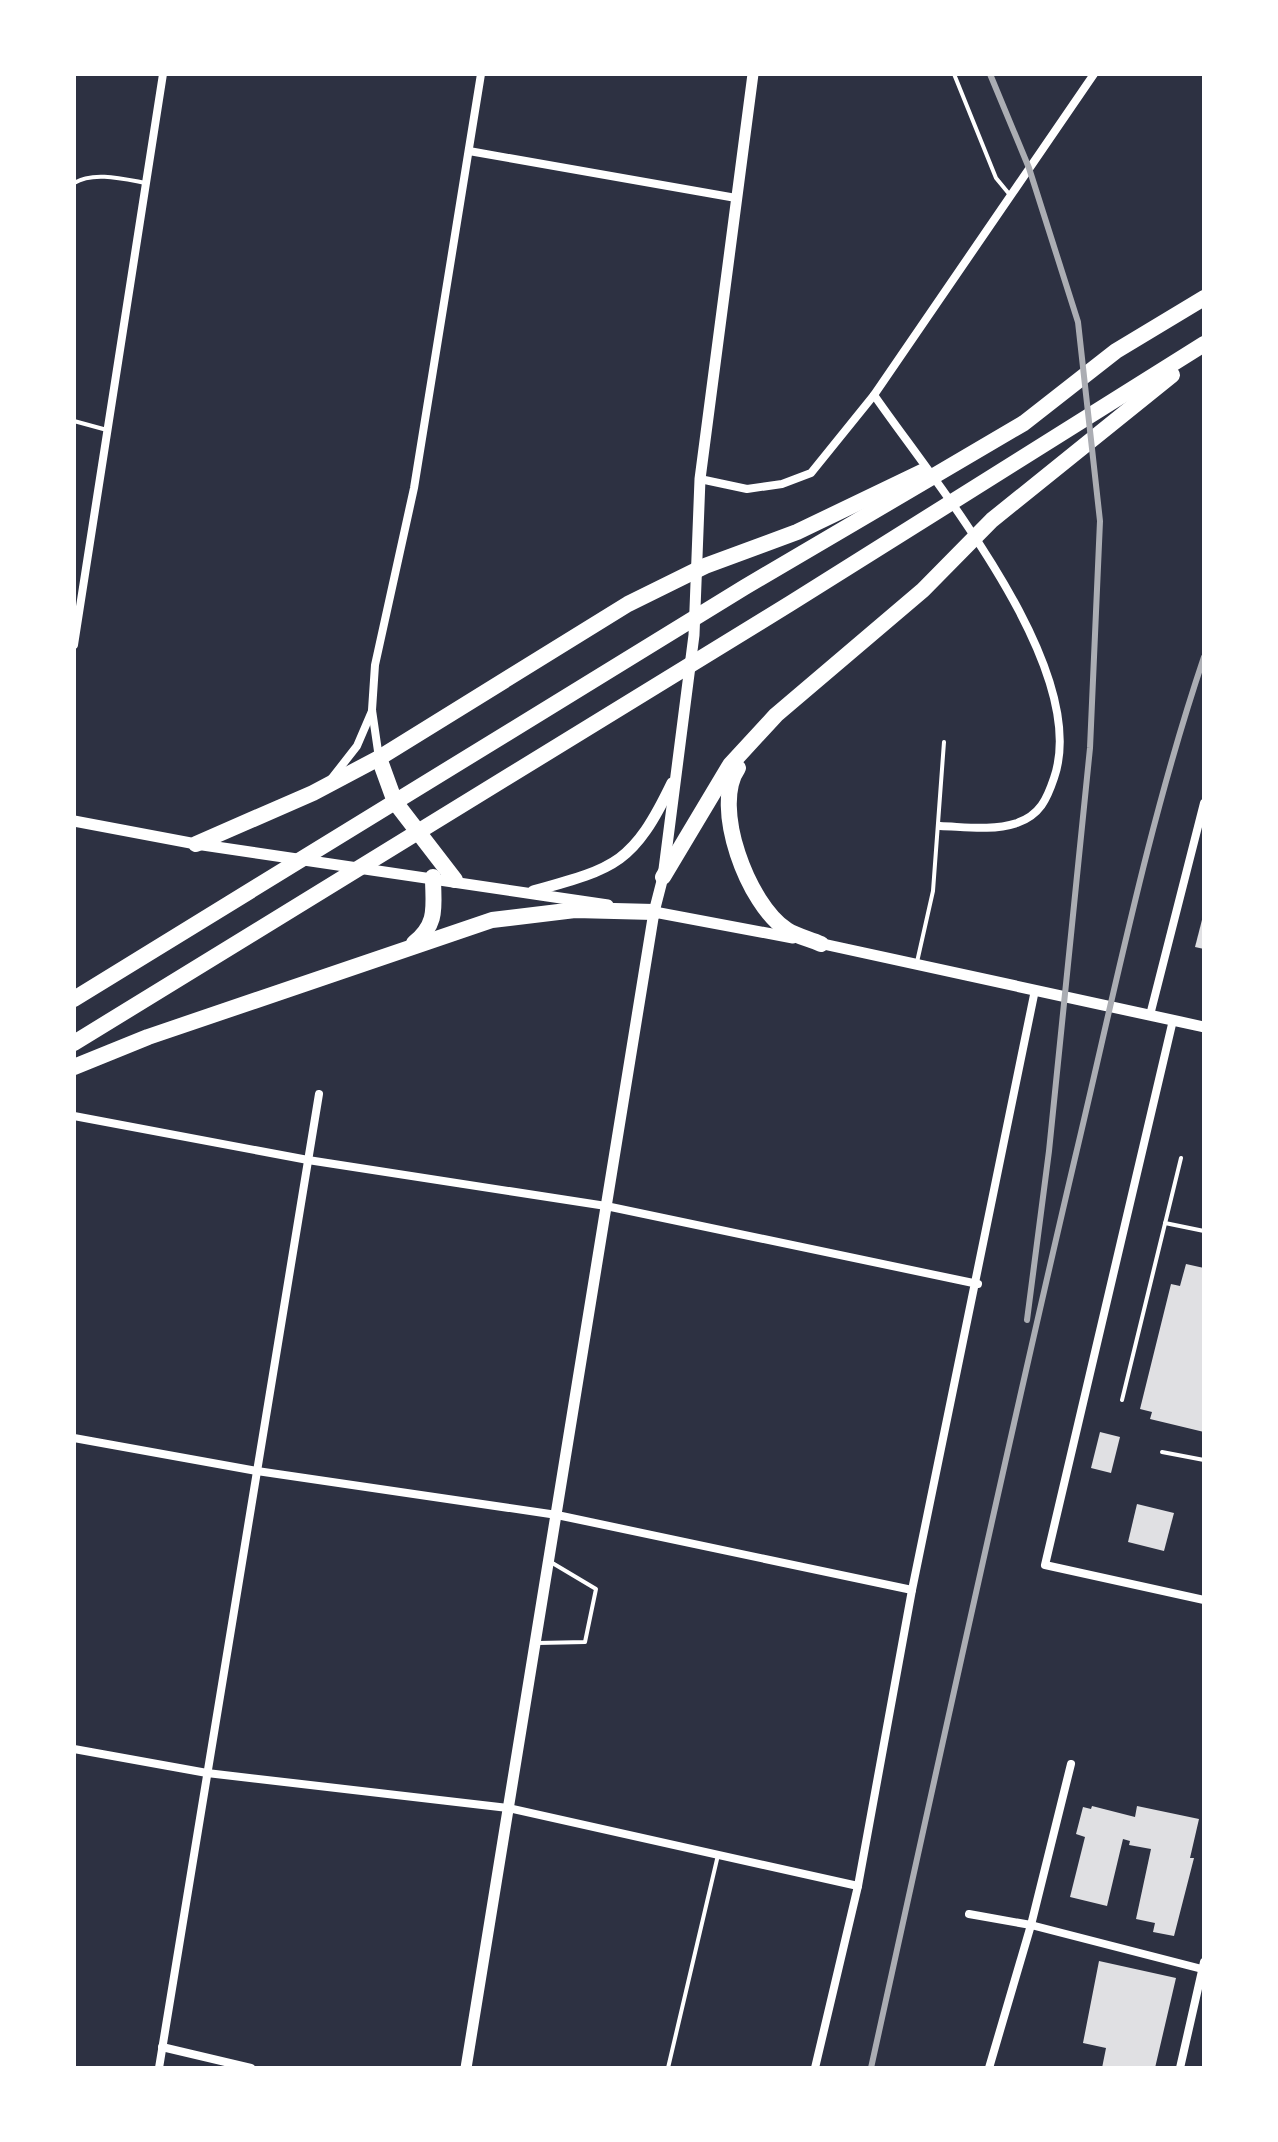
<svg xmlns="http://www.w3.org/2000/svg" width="1278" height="2142" viewBox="0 0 1278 2142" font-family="Bitter,serif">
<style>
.building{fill:#e0e0e3}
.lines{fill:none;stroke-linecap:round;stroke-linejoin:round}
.service{stroke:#fff;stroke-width:4}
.minor{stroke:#fff;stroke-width:8}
.tertiary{stroke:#fff;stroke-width:11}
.motorway{stroke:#fff;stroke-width:16}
.rail{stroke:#abadb3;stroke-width:6}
</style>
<rect width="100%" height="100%" fill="#2d3142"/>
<g class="building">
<polygon points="1203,916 1204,916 1204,949 1195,947"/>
<polygon points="1186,1264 1204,1268 1204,1432 1150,1419 1152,1412 1140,1409 1171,1284 1180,1286"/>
<polygon points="1100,1432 1120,1437 1111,1473 1091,1468"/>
<polygon points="1137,1504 1174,1513 1164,1551 1128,1542"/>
<polygon points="1092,1806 1135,1817 1137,1806 1199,1819 1190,1858 1194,1858 1174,1936 1153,1932 1155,1923 1136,1919 1151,1849 1129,1845 1130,1841 1123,1839 1107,1906 1070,1897 1085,1837 1076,1834 1083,1807 1091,1809"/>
<polygon points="1099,1961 1176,1978 1155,2068 1102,2068 1106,2048 1083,2043"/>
</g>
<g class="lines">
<g class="service">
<polyline points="954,74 996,178 1010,195"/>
<path d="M74 183C93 171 124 179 146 183"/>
<polyline points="74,421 107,430"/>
<polyline points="917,962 933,891 944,742"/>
<polyline points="1165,1223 1204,1231"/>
<polyline points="1122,1400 1181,1158"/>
<polyline points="1162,1452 1204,1460"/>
<polyline points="538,1643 585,1642 596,1589 549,1561"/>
<polyline points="668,2068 718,1855"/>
</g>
<g class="minor">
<polyline points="469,151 736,198"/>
<path d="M874 395C934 482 1092 669 1054 778 1047 799 1040 815 1017 823 991 831 967 827 940 826"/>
<polyline points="700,479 747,489 782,484 811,473 874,395 1094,74"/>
<polyline points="74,645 163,74"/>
<polyline points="379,758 372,710 375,665 414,488 481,74"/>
<polyline points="332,778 357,746 372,711"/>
<polyline points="1150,1015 1204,803"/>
<polyline points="1173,1020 1045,1565 1204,1600"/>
<polyline points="74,1116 308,1160 606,1206 978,1284"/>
<polyline points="74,1438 257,1471 557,1515 912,1590"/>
<polyline points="74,1749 207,1773 508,1808 858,1886"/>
<polyline points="969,1914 1031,1925 1202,1969"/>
<polyline points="162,2047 251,2068"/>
<polyline points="159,2068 319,1094"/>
<polyline points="815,2068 858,1886 912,1590 1035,990"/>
<polyline points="989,2068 1031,1925 1071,1764"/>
<polyline points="1180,2068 1204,1962"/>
</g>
<g class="tertiary">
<polyline points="74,821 196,844 608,905"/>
<path d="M533 891C616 868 633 864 672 783"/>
<polyline points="649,911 793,938"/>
<polyline points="814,942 1204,1027"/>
<polyline points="466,2068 654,912 663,877 694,635 700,479 753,74"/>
</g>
<g class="motorway">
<polyline points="379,758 395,802 455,880"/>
<path d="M738 768C711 806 748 905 787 930 796 936 810 939 821 944"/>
<polyline points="196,844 313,793 379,758 628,604 705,566 797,532 922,472"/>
<polyline points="663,877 730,765 776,715 923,590 992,520 1172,375"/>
<path d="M414 943C439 923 433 905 433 877"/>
<polyline points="74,999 745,587 1024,423 1116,351 1204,298"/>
<polyline points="74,1043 791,603 1204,344"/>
<polyline points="74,1067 148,1037 492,920 575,910 654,912"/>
</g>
<g class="rail">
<polyline points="990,74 1029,168 1078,322 1100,521 1090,748 1049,1151 1027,1320"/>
<path d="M871 2068C938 1764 1004 1460 1075 1158 1115 990 1149 820 1204 657"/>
</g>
</g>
<rect width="1278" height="2142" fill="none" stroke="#ffffff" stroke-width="152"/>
</svg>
